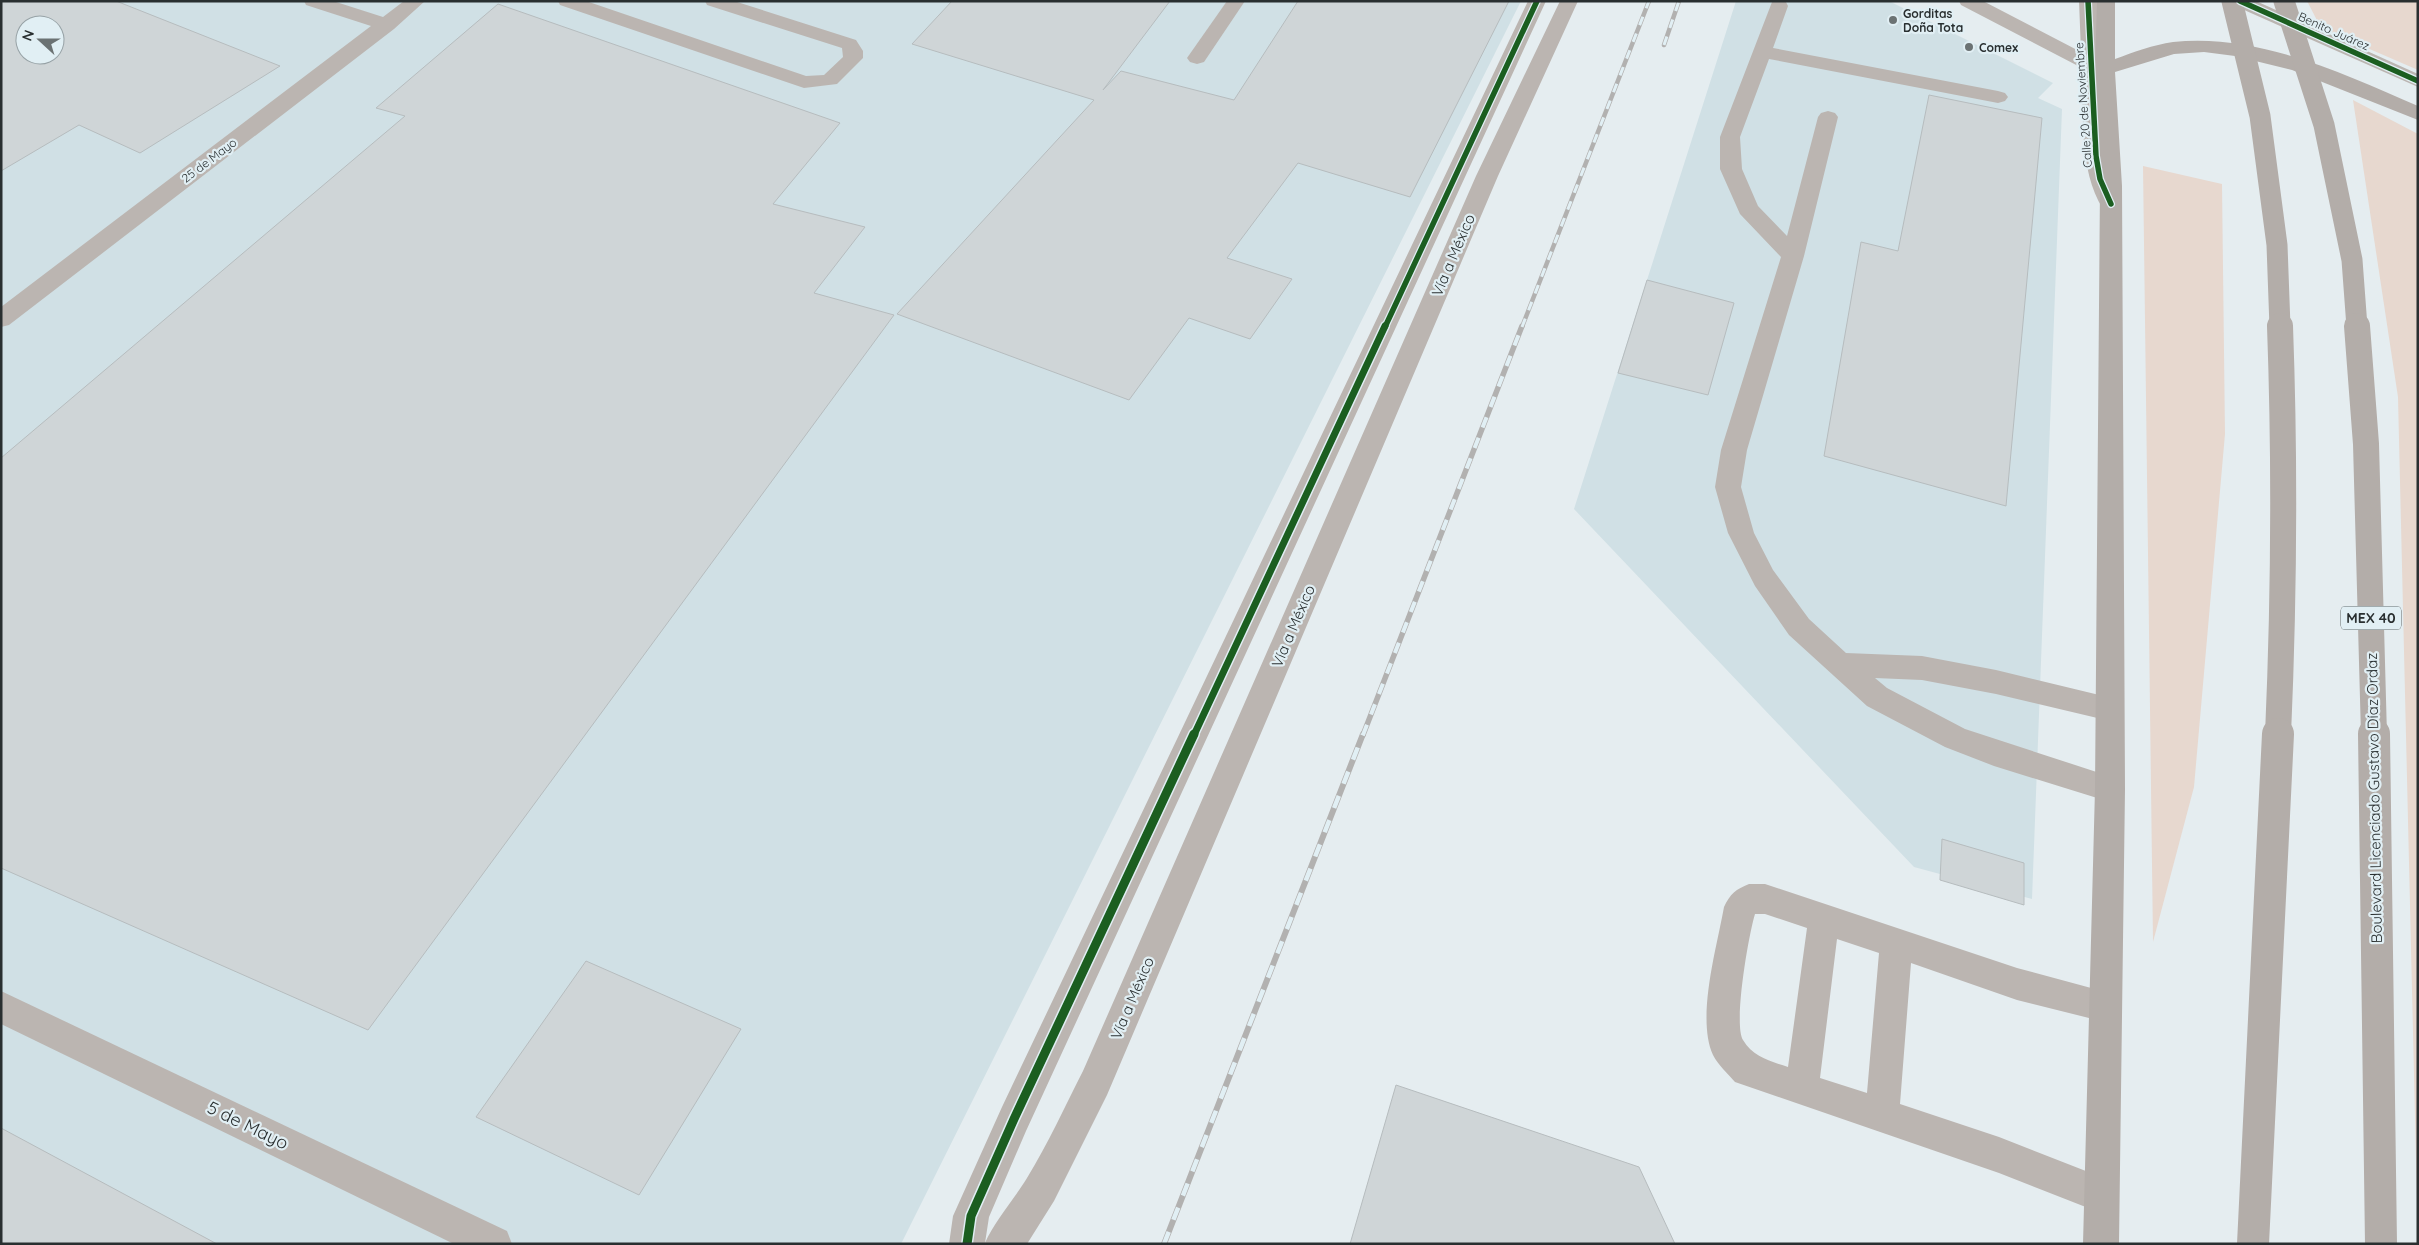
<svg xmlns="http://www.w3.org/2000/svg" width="2419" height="1245" viewBox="0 0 2419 1245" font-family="Quicksand,sans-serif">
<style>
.built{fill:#d0e0e5;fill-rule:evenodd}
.green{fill:#e7d8cf}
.building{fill:#cfd5d7;stroke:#b6bcbe;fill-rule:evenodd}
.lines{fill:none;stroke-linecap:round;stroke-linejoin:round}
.minor{fill:#bbb5b1;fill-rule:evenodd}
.major{fill:#b3ada9;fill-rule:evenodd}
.rail-far2-casing{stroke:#b2b1b0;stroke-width:4.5}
.rail-far1-casing{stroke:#b2b1b0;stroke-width:5.5}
.rail-casing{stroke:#b2b1b0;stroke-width:6}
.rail-far2{stroke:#e1eff4;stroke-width:3;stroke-dasharray:9;stroke-linecap:butt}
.rail-far1{stroke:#e1eff4;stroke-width:4;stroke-dasharray:11;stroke-linecap:butt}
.rail{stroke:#e1eff4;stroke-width:4.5;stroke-dasharray:13;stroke-linecap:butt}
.major-bridge-far2{stroke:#b3ada9;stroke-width:21}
.major-bridge-far1{stroke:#b3ada9;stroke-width:26}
.major-bridge{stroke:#b3ada9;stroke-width:32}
.cycleway-far2-casing{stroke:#e1eff4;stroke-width:8}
.cycleway-far1-casing{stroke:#e1eff4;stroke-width:10}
.cycleway-casing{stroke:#e1eff4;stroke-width:12}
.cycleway-far2{stroke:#1b5e20;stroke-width:5.5}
.cycleway-far1{stroke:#1b5e20;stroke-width:7}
.cycleway{stroke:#1b5e20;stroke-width:9}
.poi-dot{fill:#6b7273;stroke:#e1eff4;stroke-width:2}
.labels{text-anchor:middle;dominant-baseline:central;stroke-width:4.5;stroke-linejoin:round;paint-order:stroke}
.far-poi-label{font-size:12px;font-weight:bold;fill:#292f30;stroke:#e1eff4;text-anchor:start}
.far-street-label{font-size:12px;fill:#292f30;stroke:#e1eff4}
.shield{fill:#e1eff4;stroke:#60696b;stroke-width:1}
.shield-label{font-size:14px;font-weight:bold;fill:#292f30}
.street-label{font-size:15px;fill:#292f30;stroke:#e1eff4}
.near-street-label{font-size:18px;fill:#292f30;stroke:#e1eff4}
</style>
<rect width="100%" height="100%" fill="#e5edf0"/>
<g class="built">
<path d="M1 1H1521L901 1244H1ZM25 25H55V55H25Z"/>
<polygon points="1736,1 1889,1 2053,83 2038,98 2062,109 2032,899 1914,867 1574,509"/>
</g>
<g class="green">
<polygon points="2307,1 2418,1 2418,70 2321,28"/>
<polygon points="2353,100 2418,134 2418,1244 2398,397"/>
<polygon points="2143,166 2222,184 2225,434 2194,787 2153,942"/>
</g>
<g class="building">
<path d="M1 1H116L280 66 140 153 79 125 1 171ZM25 25H55V55H25Z"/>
<polygon points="952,1 1170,1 1103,90 1121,71 1234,100 1298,1 1509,1 1410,197 1298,163 1227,258 1292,279 1250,339 1189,318 1129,400 897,314 1094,100 912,44"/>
<polygon points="498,4 840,123 773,204 865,227 814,293 894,315 368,1030 1,868 1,458 405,116 376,108"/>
<polygon points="1929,95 2042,118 2006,506 1824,456 1861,242 1898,251"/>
<polygon points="1647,280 1734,303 1708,395 1618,373"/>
<polygon points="1942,839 2024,863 2024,905 1940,880"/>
<polygon points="586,961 741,1029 639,1195 476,1117"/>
<polygon points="1396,1085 1639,1167 1675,1244 1350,1244"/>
<polygon points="1,1128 217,1244 1,1244"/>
</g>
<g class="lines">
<g class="minor">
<polygon points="304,1 333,1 383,17 404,1 425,1 394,29 9,325 1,327 1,307 371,26 306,5"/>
<polygon points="558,1 586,1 806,76 824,75 843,57 842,48 707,5 705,1 734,1 856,40 863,51 863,58 837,84 804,88 560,5"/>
<polygon points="1227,1 1245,1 1204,62 1197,64 1190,62 1187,58"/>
<path d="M1528 1H1546L1026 1131 989 1217 985 1243C994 1222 1015 1198 1027 1178 1048 1144 1065 1106 1083 1071L1476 176 1560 1H1578L1498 176 1107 1095 1054 1201 1027 1244H949L953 1216 1002 1107Z"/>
<path d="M1959 1H1983L2081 52 2079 1H2097L2101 62 2112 65 2115 69 2112 73 2102 74 2106 156 2111 179 2122 204 2119 209 2111 211 2103 209C2078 169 2084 114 2082 68L1961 5Z"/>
<polygon points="2231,1 2256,1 2418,74 2418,87 2233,5"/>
<polygon points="1772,2 1786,2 1788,6 1773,48 1998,91 2005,93 2008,97 2005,101 1998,103 1769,59 1740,137 1742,169 1758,206 1787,236 1818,117 1821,113 1828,111 1835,113 1838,117 1804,256 1747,450 1741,487 1754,533 1773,570 1809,619 1846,653 1922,656 1996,670 2120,700 2124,709 2120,718 2110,721 1996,694 1922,680 1875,678 1887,688 1965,729 2121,780 2125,789 2121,798 2110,802 1994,766 1945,747 1867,706 1789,635 1755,586 1728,533 1715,487 1721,450 1781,257 1740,214 1720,169 1720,137"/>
<path d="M1749 884H1765L2017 968 2117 995 2121 1006 2117 1017 2105 1022 2017 1000 1911 963 1900 1104 1999 1137 2114 1182 2119 1195 2114 1208 2101 1213 1999 1173 1735 1082C1728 1074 1718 1065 1713 1055 1696 1018 1717 947 1724 907 1730 894 1736 889 1749 884ZM1755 914H1765L1807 928 1788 1067C1770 1061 1753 1057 1743 1040 1733 1024 1749 933 1755 914ZM1837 939 1879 953 1867 1093 1820 1078Z"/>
<polygon points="1,991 507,1231 512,1244 454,1244 1,1024"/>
</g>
<path class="major" d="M2097 1H2115V59C2134 52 2153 45 2173 42 2257 33 2343 73 2418 106V120L2292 70 2235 56 2204 52 2174 54 2115 72 2122 186 2125 789 2119 1244H2083L2095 789 2100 186 2095 69Z"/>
<defs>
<g id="rail-far2">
<polyline points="1664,45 1679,1"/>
<polyline points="1522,327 1649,1"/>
</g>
<polyline id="rail-far1" points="1363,735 1522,326"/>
<polyline id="rail" points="1164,1244 1363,734"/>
</defs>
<use href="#rail-far2" class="rail-far2-casing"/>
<use href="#rail-far1" class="rail-far1-casing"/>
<use href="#rail" class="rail-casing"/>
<use href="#rail-far2" class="rail-far2"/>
<use href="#rail-far1" class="rail-far1"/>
<use href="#rail" class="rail"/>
<g class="major-bridge-far2">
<polyline points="2232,1 2260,116 2277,245 2280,327"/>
<polyline points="2284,1 2324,125 2352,260 2357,327"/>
</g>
<g class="major-bridge-far1">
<polyline points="2357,326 2366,444 2374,735"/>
<path d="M2278 735C2284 599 2285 462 2280 326"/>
</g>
<g class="major-bridge">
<polyline points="2374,734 2381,1244"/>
<polyline points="2253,1244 2278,734"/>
</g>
<defs>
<g id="cycleway-far2">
<polyline points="2088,1 2096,156 2100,179 2111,204"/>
<polyline points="2240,1 2418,81"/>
<polyline points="1385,327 1537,1"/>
</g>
<polyline id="cycleway-far1" points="1194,735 1385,326"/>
<polyline id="cycleway" points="967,1244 971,1216 1014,1119 1194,734"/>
</defs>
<use href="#cycleway-far2" class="cycleway-far2-casing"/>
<use href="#cycleway-far1" class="cycleway-far1-casing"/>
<use href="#cycleway" class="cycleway-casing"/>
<use href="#cycleway-far2" class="cycleway-far2"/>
<use href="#cycleway-far1" class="cycleway-far1"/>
<use href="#cycleway" class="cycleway"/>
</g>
<g class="poi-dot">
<circle cx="1893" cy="20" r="5"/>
<circle cx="1969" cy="47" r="5"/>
</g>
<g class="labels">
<g class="far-poi-label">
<text x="1903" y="13">Gorditas<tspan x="1903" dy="14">Doña Tota</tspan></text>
<text x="1979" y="47">Comex</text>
</g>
<g class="far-street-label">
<text transform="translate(2334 31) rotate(24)">Benito Juárez</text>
<text transform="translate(2083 105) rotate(-94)">Calle 20 de Noviembre</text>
<text transform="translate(209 160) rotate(-37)">25 de Mayo</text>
</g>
<rect class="shield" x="2341" y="606.5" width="60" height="23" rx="4"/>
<g class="shield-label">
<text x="2371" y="618">MEX 40</text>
</g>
<g class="street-label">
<text transform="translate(1453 255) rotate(-67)">Vía a México</text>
<text transform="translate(1293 626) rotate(-67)">Vía a México</text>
<text transform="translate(2374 798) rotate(-91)">Boulevard Licenciado Gustavo Díaz Ordaz</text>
<text transform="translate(1132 998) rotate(-67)">Vía a México</text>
</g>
<g class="near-street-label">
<text transform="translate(248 1125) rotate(26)">5 de Mayo</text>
</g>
</g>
<rect width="2419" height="1245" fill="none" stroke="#292f30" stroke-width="5"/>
<g transform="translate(40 40) rotate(291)"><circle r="24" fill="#e1eff4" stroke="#97a2a6"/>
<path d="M0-4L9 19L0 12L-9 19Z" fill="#6b7273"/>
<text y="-8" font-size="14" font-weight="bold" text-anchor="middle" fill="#292f30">N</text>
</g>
</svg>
